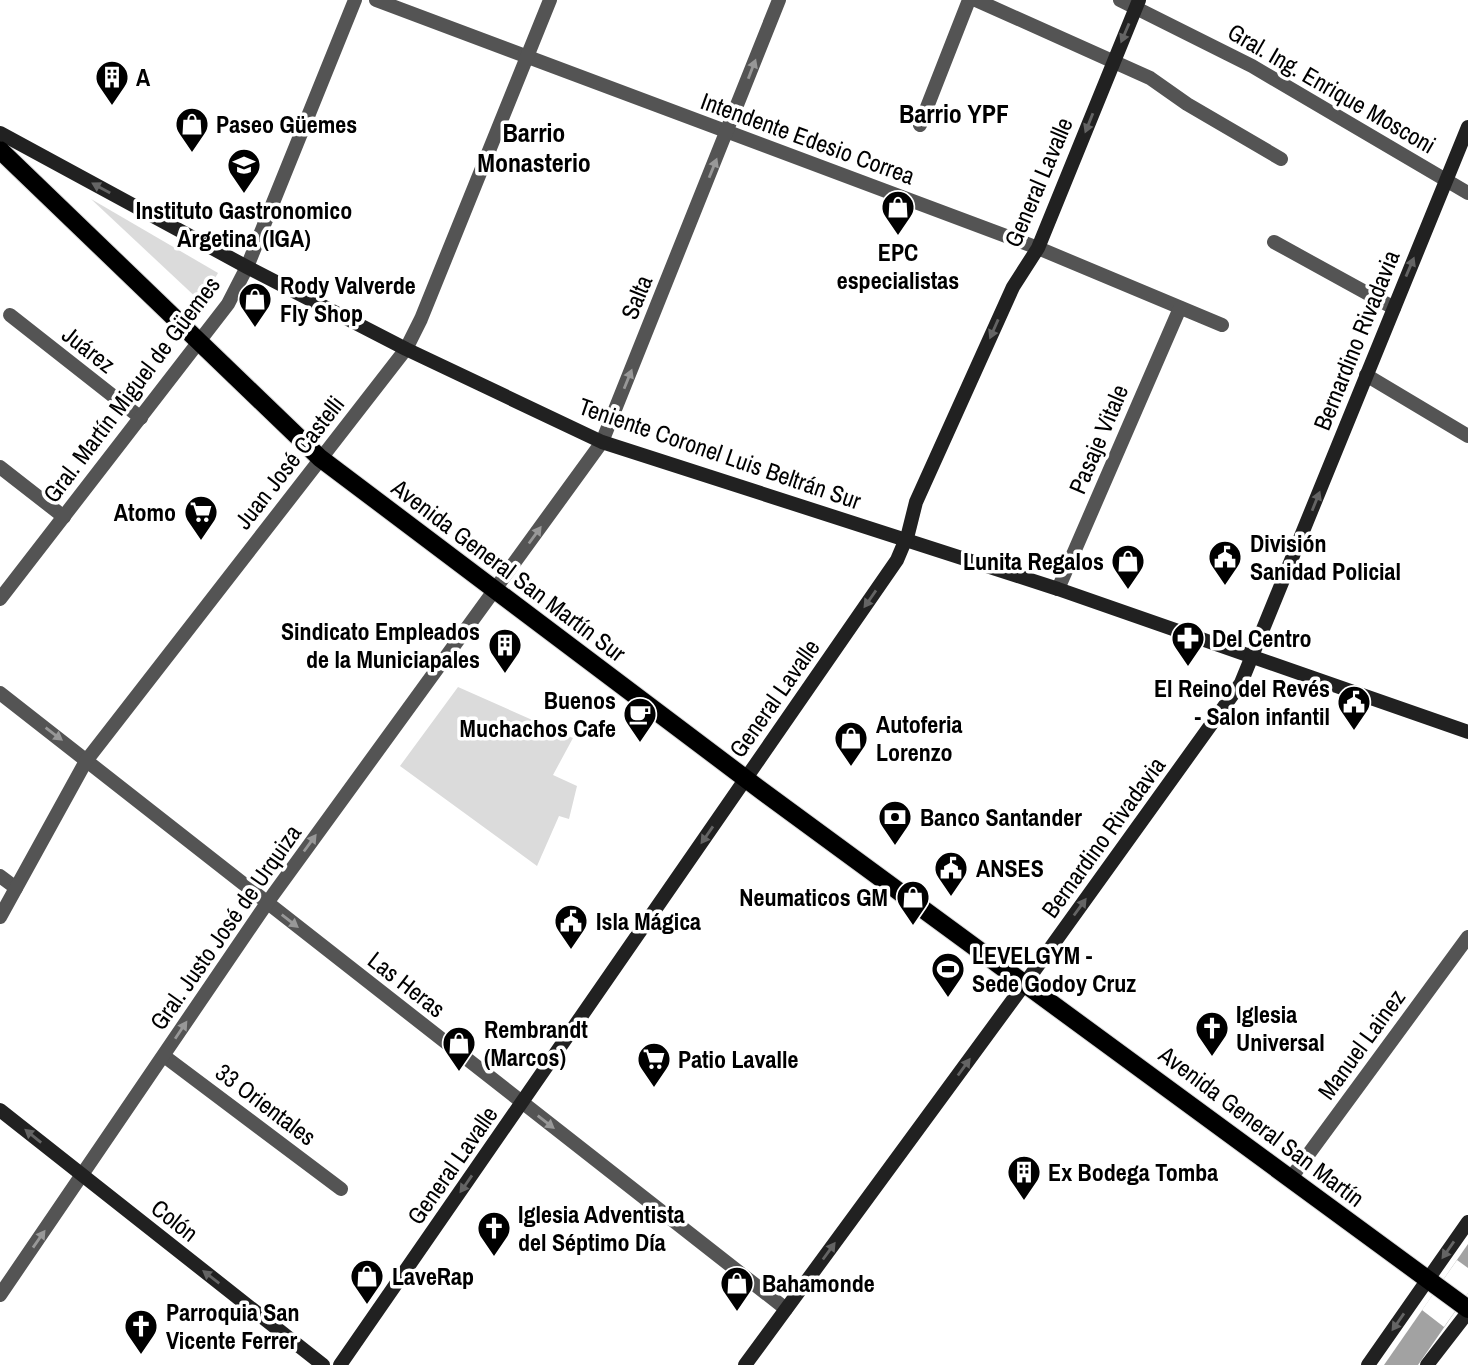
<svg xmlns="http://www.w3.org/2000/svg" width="1468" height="1365" viewBox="0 0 1468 1365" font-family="'Archivo Narrow',sans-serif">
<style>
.green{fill:#dbdbdb}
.water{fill:#a2a2a2}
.pier{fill:#fff}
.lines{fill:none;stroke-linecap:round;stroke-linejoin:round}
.primary-casing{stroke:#dbdbdb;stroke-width:20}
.street{stroke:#545454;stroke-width:14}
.secondary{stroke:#212121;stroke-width:14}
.primary{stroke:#000;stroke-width:18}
.oneway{fill:#646464}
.oneway2{fill:#989898}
.labels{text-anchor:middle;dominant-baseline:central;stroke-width:7;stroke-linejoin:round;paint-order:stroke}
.poi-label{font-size:24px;font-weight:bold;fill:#000;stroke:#fff;text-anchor:start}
.street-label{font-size:24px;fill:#000;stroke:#fff}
.neighbourhood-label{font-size:26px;font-weight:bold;fill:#000;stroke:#fff}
</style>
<rect width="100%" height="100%" fill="#fff"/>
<g class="green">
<polygon points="91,199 218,273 201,302"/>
<polygon points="458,687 573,738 553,775 577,786 569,819 559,816 537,866 400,766"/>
</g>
<polygon class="water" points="1468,1244 1468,1293 1418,1365 1384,1365"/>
<polygon class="pier" points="1457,1260 1468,1268 1468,1293 1444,1327 1422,1310"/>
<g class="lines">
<defs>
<polyline id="primary" points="0,150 320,458 762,791 1468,1309"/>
</defs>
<use href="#primary" class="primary-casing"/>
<g class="street">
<polyline points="376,0 1038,248 1222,325"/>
<polyline points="976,0 1150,78 1187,104 1281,159"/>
<polyline points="1120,0 1252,66 1468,193"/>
<polyline points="920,125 969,0"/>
<polyline points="1274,242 1394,308"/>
<polyline points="10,315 141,418"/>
<polyline points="1366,375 1468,436"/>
<polyline points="0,467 64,517"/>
<polyline points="1058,589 1180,308"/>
<polyline points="0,599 228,304 247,267 355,0"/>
<polyline points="0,693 786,1309"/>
<polyline points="0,876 16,888"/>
<polyline points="0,917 86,761 406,349 421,319 550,0"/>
<polyline points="164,1056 341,1189"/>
<polyline points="1291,1178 1468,937"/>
<polyline points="0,1295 267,903 602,442 779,0"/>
</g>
<g class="secondary">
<polyline points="0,133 247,267 406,349 602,442 1058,589 1468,732"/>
<polyline points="0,1110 323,1365"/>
<polyline points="340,1365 897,560 908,534 916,502 1013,287 1038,248 1139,0"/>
<polyline points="745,1365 1026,982 1241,683 1468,127"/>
<polyline points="1368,1365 1468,1222"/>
<polyline points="1427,1365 1468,1312"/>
</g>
<use href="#primary" class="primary"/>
</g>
<defs><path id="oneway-solid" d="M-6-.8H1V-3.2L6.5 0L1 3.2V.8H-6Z" transform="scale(1.75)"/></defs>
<g class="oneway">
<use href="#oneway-solid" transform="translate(1125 33) rotate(113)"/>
<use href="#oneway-solid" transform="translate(1089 123) rotate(112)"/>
<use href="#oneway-solid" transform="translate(101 188) rotate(-151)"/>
<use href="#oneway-solid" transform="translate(1410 267) rotate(-67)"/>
<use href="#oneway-solid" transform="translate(994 329) rotate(114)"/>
<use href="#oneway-solid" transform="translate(1316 501) rotate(-68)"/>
<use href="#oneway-solid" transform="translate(870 599) rotate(125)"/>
<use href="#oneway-solid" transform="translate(707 835) rotate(125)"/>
<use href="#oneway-solid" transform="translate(1080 907) rotate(-54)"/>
<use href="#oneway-solid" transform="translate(964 1067) rotate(-54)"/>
<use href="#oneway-solid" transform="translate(33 1136) rotate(-141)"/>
<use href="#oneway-solid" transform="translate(466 1184) rotate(125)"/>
<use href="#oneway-solid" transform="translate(1448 1250) rotate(125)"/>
<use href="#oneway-solid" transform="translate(829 1251) rotate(-54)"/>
<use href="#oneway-solid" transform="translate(211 1277) rotate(-142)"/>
<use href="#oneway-solid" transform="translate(1398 1322) rotate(125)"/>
</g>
<g class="oneway2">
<use href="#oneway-solid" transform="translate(752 69) rotate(-69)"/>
<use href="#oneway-solid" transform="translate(713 168) rotate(-68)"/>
<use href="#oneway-solid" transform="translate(628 379) rotate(-68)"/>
<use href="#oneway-solid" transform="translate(535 535) rotate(-54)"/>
<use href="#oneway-solid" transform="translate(54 734) rotate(37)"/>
<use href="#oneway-solid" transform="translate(310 843) rotate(-54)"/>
<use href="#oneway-solid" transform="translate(290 921) rotate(38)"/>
<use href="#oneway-solid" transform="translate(181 1030) rotate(-56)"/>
<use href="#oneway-solid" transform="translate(546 1122) rotate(38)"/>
<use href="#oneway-solid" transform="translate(39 1239) rotate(-55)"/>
</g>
<defs>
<symbol id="building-pin" viewBox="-11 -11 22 30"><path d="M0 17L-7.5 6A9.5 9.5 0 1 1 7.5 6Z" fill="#000" stroke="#fff"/><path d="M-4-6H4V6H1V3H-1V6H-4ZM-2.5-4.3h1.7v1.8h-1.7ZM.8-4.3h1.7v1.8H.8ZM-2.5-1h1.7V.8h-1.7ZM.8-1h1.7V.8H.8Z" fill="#fff"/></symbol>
<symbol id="shop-pin" viewBox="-11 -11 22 30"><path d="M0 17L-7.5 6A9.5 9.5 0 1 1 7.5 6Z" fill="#000" stroke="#fff"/><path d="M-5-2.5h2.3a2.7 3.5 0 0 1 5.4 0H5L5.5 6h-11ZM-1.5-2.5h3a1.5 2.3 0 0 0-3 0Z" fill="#fff"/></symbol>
<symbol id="university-pin" viewBox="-11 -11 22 30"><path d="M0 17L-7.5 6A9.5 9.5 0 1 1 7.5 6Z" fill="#000" stroke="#fff"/><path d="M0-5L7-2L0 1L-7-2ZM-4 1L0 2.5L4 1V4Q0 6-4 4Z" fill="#fff"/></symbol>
<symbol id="supermarket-pin" viewBox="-11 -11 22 30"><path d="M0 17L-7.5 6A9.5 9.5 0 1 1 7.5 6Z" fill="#000" stroke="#fff"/><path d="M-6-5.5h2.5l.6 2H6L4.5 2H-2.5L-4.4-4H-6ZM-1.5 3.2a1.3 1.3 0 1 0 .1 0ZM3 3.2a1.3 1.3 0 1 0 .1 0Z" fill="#fff"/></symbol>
<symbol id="civic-pin" viewBox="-11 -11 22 30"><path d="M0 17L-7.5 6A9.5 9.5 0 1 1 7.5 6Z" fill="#000" stroke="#fff"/><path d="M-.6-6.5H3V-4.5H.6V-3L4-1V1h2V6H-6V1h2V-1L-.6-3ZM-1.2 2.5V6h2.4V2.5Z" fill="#fff"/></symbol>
<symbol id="pharmacy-pin" viewBox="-11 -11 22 30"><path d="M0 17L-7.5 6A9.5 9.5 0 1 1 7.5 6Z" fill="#000" stroke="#fff"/><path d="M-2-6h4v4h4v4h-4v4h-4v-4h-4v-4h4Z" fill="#fff"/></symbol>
<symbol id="cafe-pin" viewBox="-11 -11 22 30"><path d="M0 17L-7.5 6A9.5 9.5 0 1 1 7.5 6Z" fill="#000" stroke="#fff"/><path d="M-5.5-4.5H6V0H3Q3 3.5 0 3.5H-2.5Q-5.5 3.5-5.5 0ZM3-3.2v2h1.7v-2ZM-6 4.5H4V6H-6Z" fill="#fff"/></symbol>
<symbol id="bank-pin" viewBox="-11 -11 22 30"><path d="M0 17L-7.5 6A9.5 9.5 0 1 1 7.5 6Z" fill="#000" stroke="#fff"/><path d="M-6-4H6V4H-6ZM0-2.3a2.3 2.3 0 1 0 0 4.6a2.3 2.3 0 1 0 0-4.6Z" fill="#fff"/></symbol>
<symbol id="stadium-pin" viewBox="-11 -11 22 30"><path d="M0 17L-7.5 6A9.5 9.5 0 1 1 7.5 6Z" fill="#000" stroke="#fff"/><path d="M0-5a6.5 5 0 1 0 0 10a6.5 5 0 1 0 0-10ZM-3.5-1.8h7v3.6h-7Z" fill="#fff"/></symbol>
<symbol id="church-pin" viewBox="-11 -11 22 30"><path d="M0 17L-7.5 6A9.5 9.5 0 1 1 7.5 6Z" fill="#000" stroke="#fff"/><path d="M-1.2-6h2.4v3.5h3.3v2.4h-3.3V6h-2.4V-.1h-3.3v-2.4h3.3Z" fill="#fff"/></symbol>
</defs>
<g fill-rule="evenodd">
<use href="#building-pin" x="93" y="58" width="38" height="52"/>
<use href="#shop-pin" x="173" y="105" width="38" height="52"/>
<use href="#university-pin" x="225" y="146" width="38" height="52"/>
<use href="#shop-pin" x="879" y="188" width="38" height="52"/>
<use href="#shop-pin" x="236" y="280" width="38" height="52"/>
<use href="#supermarket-pin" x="182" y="493" width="38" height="52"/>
<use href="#civic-pin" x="1206" y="538" width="38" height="52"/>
<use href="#shop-pin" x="1109" y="542" width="38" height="52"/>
<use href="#pharmacy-pin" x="1169" y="619" width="38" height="52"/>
<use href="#building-pin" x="486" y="626" width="38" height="52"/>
<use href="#civic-pin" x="1335" y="683" width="38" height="52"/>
<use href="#cafe-pin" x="621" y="695" width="38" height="52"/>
<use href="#shop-pin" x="832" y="719" width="38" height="52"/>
<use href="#bank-pin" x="876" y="798" width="38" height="52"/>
<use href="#civic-pin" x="932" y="849" width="38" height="52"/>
<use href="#shop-pin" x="894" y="878" width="38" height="52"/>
<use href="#civic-pin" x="552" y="902" width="38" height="52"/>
<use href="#stadium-pin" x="929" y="950" width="38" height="52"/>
<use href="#church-pin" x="1193" y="1009" width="38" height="52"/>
<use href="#shop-pin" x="440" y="1024" width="38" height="52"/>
<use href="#supermarket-pin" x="635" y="1040" width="38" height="52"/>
<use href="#building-pin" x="1005" y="1153" width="38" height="52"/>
<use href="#church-pin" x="475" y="1209" width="38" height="52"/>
<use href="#shop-pin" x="348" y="1257" width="38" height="52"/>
<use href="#shop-pin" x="718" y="1264" width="38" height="52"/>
<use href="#church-pin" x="122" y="1307" width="38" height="52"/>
</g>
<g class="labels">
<g class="poi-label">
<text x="136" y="77">A</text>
<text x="216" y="124">Paseo Güemes</text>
<text x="244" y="210" text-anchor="middle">Instituto Gastronomico<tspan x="244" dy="28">Argetina (IGA)</tspan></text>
<text x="898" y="252" text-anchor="middle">EPC<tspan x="898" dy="28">especialistas</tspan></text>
<text x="280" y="285">Rody Valverde<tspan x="280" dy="28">Fly Shop</tspan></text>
<text x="176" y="512" text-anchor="end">Atomo</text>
<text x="1250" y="543">División<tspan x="1250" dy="28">Sanidad Policial</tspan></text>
<text x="1104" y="561" text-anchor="end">Lunita Regalos</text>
<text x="480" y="631" text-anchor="end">Sindicato Empleados<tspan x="480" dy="28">de la Municiapales</tspan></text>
<text x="1212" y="638">Del Centro</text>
<text x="1330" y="688" text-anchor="end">El Reino del Revés<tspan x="1330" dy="28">- Salon infantil</tspan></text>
<text x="616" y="700" text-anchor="end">Buenos<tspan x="616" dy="28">Muchachos Cafe</tspan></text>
<text x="876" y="724">Autoferia<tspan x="876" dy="28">Lorenzo</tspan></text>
<text x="920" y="817">Banco Santander</text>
<text x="976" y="868">ANSES</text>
<text x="888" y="897" text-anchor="end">Neumaticos GM</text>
<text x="596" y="921">Isla Mágica</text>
<text x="972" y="955">LEVELGYM -<tspan x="972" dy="28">Sede Godoy Cruz</tspan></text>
<text x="1236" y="1014">Iglesia<tspan x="1236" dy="28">Universal</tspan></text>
<text x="484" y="1029">Rembrandt<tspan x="484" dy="28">(Marcos)</tspan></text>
<text x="678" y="1059">Patio Lavalle</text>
<text x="1048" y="1172">Ex Bodega Tomba</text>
<text x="518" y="1214">Iglesia Adventista<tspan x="518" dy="28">del Séptimo Día</tspan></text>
<text x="392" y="1276">LaveRap</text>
<text x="762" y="1283">Bahamonde</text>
<text x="166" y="1312">Parroquia San<tspan x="166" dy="28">Vicente Ferrer</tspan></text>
</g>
<g class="street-label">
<text transform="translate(1332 88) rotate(30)">Gral. Ing. Enrique Mosconi</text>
<text transform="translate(808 138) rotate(20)">Intendente Edesio Correa</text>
<text transform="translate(1038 182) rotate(-67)">General Lavalle</text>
<text transform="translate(636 297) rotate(-68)">Salta</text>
<text transform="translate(1356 340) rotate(-68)">Bernardino Rivadavia</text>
<text transform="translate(89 349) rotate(38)">Juárez</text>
<text transform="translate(131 389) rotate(-53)">Gral. Martín Miguel de Güemes</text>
<text transform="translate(1098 439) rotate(-67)">Pasaje Vitale</text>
<text transform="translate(720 453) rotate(19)">Teniente Coronel Luis Beltrán Sur</text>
<text transform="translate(289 462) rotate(-52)">Juan José Castelli</text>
<text transform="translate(509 570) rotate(37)">Avenida General San Martín Sur</text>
<text transform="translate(774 698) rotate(-55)">General Lavalle</text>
<text transform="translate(1103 837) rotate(-54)">Bernardino Rivadavia</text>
<text transform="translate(225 927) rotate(-55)">Gral. Justo José de Urquiza</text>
<text transform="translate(407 984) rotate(38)">Las Heras</text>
<text transform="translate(1361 1044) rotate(-54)">Manuel Lainez</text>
<text transform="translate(266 1104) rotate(37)">33 Orientales</text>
<text transform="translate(1262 1126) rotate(37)">Avenida General San Martín</text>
<text transform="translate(452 1165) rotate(-55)">General Lavalle</text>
<text transform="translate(175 1220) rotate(38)">Colón</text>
</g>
<g class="neighbourhood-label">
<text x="954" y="113">Barrio YPF</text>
<text x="534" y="132">Barrio<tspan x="534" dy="30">Monasterio</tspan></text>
</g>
</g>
</svg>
